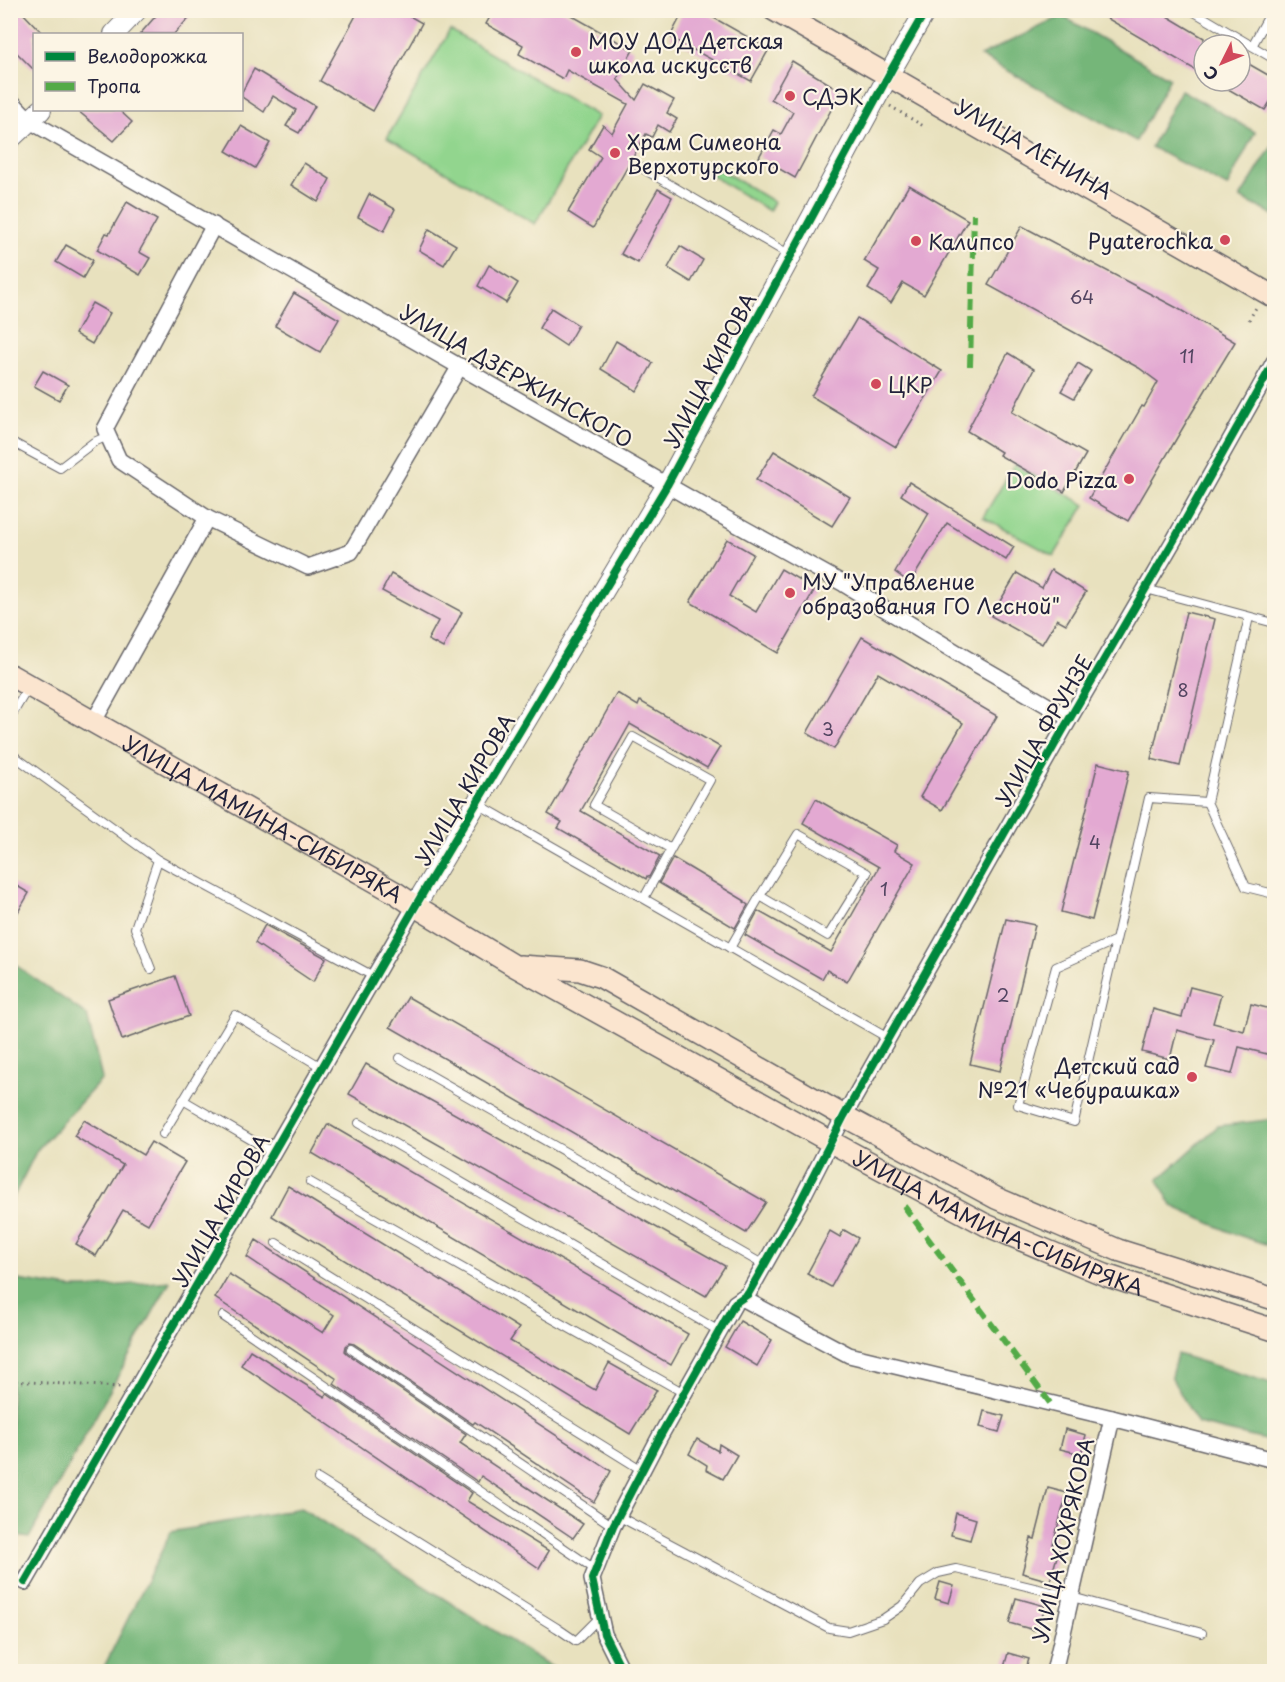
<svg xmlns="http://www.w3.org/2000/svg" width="1285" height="1682" viewBox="0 0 1285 1682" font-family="'Playpen Sans',sans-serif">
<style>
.green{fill:#92d58e;stroke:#5a7c64;stroke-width:1.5}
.forest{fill:#75b679;stroke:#4c6c5a;stroke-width:1.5}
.building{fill:#e3a9d2}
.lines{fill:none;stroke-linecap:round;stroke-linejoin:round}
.service-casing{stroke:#676569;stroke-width:10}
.minor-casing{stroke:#676569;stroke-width:18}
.tertiary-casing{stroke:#676569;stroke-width:22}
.secondary-casing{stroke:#676569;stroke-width:24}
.path{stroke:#676569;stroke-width:3;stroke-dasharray:1.5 4.5;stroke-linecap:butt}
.service{stroke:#fff;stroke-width:8}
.minor{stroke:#fff;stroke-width:15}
.tertiary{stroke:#fff;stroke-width:20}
.secondary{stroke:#fbe5cf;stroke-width:21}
.quiet{stroke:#53aa46;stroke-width:6;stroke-dasharray:12 6;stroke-linecap:butt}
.cycleway-casing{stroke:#fcf5e5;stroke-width:11}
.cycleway{stroke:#00873e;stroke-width:8}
.poi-dot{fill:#d1495b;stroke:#fcf5e5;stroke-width:2}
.labels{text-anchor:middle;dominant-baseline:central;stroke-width:4.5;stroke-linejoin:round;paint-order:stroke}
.number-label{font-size:18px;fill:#524461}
.poi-label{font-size:21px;fill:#22223b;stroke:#fcf5e5;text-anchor:start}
.street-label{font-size:21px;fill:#22223b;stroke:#fcf5e5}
</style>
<rect width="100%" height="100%" fill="#fcf5e5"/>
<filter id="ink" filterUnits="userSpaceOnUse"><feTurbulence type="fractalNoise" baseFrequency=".0167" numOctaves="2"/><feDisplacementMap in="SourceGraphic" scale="12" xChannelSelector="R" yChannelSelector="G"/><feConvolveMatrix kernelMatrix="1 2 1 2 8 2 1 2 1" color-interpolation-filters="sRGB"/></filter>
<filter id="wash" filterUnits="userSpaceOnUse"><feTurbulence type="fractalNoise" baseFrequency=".008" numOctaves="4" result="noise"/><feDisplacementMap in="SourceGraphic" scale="24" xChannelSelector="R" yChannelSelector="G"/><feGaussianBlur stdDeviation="1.35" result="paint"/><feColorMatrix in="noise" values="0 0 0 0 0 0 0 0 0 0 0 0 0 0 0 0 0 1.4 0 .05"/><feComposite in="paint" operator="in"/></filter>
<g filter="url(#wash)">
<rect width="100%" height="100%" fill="#e8e1be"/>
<g class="green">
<polygon points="450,30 598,116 535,224 387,138"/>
<polygon points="706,161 774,202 769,211 701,169"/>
<polygon points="1015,464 1085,505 1054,556 983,517"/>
</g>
<g class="forest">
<polygon points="1062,16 1170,78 1136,141 980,56"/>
<polygon points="1181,90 1255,132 1227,187 1151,147"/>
<polygon points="1274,143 1274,215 1240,198"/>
<polygon points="11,962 87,1015 102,1079 37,1150 11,1202"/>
<polygon points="1274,1119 1274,1247 1232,1233 1172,1206 1158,1180 1218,1126"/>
<polygon points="11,1279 71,1288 86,1288 170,1281 29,1538 11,1535"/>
<polygon points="1177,1354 1274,1384 1274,1442 1198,1424 1171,1377"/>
<polygon points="301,1508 558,1671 559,1671 102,1671 171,1532"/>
</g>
<g id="blocks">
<g class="building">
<polygon points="10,10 20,10 43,34 34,34 34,70 10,46"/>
<polygon points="161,10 196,10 174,34 140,34"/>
<polygon points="359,10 399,10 422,23 373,111 320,81"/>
<polygon points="494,10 562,10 633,50 617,79 636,100 645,84 674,100 667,113 677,119 669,132 658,125 652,137 646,134 593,228 568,212 601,157 589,149 603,125 612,133 628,104 567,70 563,79 519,54 523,45 486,24"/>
<polygon points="684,10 700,10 769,49 751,81 670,37"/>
<polygon points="1093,10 1157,10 1204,38 1204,75"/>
<polygon points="1240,59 1275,79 1275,94 1265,110 1214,81 1240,81"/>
<polygon points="792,61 841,91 795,178 759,157 774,130 781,134 793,112 771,99"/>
<polygon points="254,69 315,106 299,133 286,126 296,110 273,96 264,112 242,97 242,92"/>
<polygon points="77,110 119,110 132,122 114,141"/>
<polygon points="241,126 270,143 255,168 226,151"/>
<polygon points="304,163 330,179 318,202 291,185"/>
<polygon points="909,185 968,220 924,295 903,283 891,303 868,289 879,270 864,261"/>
<polygon points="658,189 672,197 638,263 621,254"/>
<polygon points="369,194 395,209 384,231 358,217"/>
<polygon points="127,202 157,220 139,252 150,258 140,275 97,250 106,233 109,234"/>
<polygon points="1022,226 1177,308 1235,342 1191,414 1128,521 1089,498 1142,406 1144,407 1158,382 1139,368 988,285"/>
<polygon points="429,229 456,245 444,265 419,250"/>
<polygon points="66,245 93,260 83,278 56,262"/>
<polygon points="680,246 703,260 691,282 668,268"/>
<polygon points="489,265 518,283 506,303 478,286"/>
<polygon points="294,293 339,319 320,352 275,326"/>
<polygon points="92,303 110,313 92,344 75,334"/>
<polygon points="551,308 578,325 566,346 539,328"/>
<polygon points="857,318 942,371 896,447 811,396"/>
<polygon points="616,341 653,363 637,391 601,369"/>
<polygon points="1008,353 1034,369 1012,412 1086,454 1064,492 999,455 1001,452 967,431"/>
<polygon points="1078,363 1091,371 1074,398 1061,391"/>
<polygon points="43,371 68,385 59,400 34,386"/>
<polygon points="774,451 850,497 832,526 756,480"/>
<polygon points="909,482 1014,547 1006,560 947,523 910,583 895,572 929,513 901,495"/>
<polygon points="727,539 753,554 729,596 756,612 781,569 815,589 778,653 690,602"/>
<polygon points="1051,570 1086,592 1066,624 1057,619 1042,644 991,616 1017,573 1042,588"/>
<polygon points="391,574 462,612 443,648 428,640 438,621 382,591"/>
<polygon points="1186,612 1215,619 1180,766 1151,759"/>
<polygon points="862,637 997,716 942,810 920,797 963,723 878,673 834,749 807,733"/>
<polygon points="617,693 638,706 640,701 720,747 707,768 630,724 581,811 660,856 649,877 647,876 646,879 558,828 562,822 548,814"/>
<polygon points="1098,763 1129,771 1092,920 1061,912"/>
<polygon points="816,799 897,845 894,851 915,863 847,982 827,970 822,979 745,935 758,911 831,952 879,867 803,823"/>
<polygon points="673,858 745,901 744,902 748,905 735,928 659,883"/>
<polygon points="10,882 29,893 10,926"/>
<polygon points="1006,919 1035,925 1000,1071 970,1064"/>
<polygon points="265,925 326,958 313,982 255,943"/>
<polygon points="175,976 189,1016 122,1040 108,999"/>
<polygon points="1190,987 1221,995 1213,1023 1244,1031 1251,1004 1275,1010 1275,1056 1239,1047 1232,1074 1206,1068 1214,1040 1177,1030 1170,1059 1142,1052 1153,1009 1182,1017"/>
<polygon points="408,997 766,1202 746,1233 390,1027"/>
<polygon points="366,1064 725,1266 706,1296 349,1094"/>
<polygon points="84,1120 143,1155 151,1142 185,1162 148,1224 123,1210 96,1256 76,1244 123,1165 74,1136"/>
<polygon points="328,1124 688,1334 671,1365 312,1153"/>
<polygon points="288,1186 519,1328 510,1341 595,1390 609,1363 657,1390 630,1434 272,1216"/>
<polygon points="844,1230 858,1238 831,1287 807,1274 830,1231 840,1237"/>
<polygon points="256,1240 611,1471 594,1502 475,1422 473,1424 354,1344 349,1343 346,1346 345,1351 348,1354 466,1434 460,1443 583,1524 573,1538 481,1476 478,1482 334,1384 337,1379 215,1298 229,1274 323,1333 334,1315 247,1257"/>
<polygon points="740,1321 772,1340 757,1366 725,1347"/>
<polygon points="250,1350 325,1397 327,1394 472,1493 467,1501 549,1551 539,1568 241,1365"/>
<polygon points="984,1411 1004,1416 999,1432 980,1427"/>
<polygon points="1065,1429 1086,1435 1081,1454 1060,1449"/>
<polygon points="697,1439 718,1451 719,1444 737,1455 723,1479 706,1470 707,1465 689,1454"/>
<polygon points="1048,1488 1067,1493 1053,1544 1060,1546 1050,1581 1022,1573 1031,1538 1035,1539"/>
<polygon points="956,1513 976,1519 970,1540 951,1535"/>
<polygon points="940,1582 954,1586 949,1603 935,1599"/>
<polygon points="1016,1598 1045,1606 1038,1631 1009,1623"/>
<polygon points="1008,1653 1029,1659 1025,1671 1003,1671"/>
</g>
</g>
</g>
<g filter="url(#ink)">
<use href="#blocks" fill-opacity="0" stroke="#676569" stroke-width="1.5"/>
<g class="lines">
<defs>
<g id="service">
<polyline points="1191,10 1274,59"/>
<polyline points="1252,46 1272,10"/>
<polyline points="635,164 790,255"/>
<polyline points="10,441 60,468 94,442 108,436"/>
<polyline points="1146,589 1274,623"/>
<polyline points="10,718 28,688"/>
<polyline points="10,753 158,860 375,977"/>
<polyline points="1207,802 1246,887 1274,894"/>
<polyline points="478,804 888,1038"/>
<polyline points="644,898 671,849 594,805 633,737 710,780 671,849"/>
<polyline points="1116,940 1056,967 1018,1105 1074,1122 1149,798 1207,802 1249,617"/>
<polyline points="730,948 760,896 828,936 867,873 798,834 760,896"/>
<polyline points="151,969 135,928 158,860"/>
<polyline points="400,1058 764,1265"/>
<polyline points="183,1100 274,1153"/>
<polyline points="359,1123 719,1331"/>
<polyline points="163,1134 235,1015 323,1068"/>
<polyline points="310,1182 684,1393"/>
<polyline points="276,1243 642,1470"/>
<polyline points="223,1316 596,1570"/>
<polyline points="351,1349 613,1526"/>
<polyline points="318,1479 557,1628 576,1641 600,1617"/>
<polyline points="618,1516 829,1628 848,1631 883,1619 902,1606 920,1584 938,1573 956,1569 1072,1597 1202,1633"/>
</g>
<g id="minor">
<polyline points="10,100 30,121 709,509 844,584 964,657 1069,718"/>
<polyline points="207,518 308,567 351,552 460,366"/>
<polyline points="94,721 207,518 119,460 105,429 214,225"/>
<polyline points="742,1298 849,1355 1112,1418 1274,1460"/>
<polyline points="25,1582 415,906"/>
<polyline points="623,1672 604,1634 592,1579 613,1526 659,1438 735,1303 748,1294 800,1202 844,1116 1063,730 1174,540 1274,362"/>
<polyline points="1054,1672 1112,1418"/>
</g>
<g id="tertiary">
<polyline points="114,34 137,10"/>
<polyline points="10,139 41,110"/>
<polyline points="415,906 667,485 893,67 926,10"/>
</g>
<g id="secondary">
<polyline points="774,10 1274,297"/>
<path id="s1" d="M10 675 396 893 415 906 513 965 831 1142 986 1225 1105 1275 1274 1330"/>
<polyline points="520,966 580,970 601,977 844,1116 996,1198 1118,1250 1274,1299"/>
</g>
</defs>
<use href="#service" class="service-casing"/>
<use href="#minor" class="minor-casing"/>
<use href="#tertiary" class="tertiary-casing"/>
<use href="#secondary" class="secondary-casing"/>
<g class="path">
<polyline points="890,106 925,127"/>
<polyline points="1249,320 1257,306"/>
<polyline points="10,1381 121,1387"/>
</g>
<use href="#service" class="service"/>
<use href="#minor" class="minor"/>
<use href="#tertiary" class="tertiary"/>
<use href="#secondary" class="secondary"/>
<g class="quiet">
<polyline points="970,366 974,214"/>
<polyline points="904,1206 1050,1403"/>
</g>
<defs>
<g id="cycleway">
<polyline points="25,1582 427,886 667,485 893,67 926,10"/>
<polyline points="623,1672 604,1634 592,1579 613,1526 659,1438 735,1303 748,1294 800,1202 844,1116 1063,730 1174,540 1274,362"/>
</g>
</defs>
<use href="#cycleway" class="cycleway-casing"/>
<use href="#cycleway" class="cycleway"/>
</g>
</g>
<g class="poi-dot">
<circle cx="576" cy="52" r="6"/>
<circle cx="790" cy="96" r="6"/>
<circle cx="615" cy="153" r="6"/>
<circle cx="1225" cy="240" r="6"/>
<circle cx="916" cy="241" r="6"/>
<circle cx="876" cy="384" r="6"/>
<circle cx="1129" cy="479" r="6"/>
<circle cx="790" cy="593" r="6"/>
<circle cx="1192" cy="1077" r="6"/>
</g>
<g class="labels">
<g class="number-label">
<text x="1082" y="296">64</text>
<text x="1187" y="355">11</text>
<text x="1183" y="689">8</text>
<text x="828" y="728">3</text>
<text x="1095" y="841">4</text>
<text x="884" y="888">1</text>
<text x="1003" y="994">2</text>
</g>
<g class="poi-label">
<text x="588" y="40">МОУ ДОД Детская<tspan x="588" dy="24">школа искусств</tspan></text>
<text x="802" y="96">СДЭК</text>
<text x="627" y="141">Храм Симеона<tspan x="627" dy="24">Верхотурского</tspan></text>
<text x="1213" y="240" text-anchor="end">Pyaterochka</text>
<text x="928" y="241">Калипсо</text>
<text x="888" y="384">ЦКР</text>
<text x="1117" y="479" text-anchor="end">Dodo Pizza</text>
<text x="802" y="581">МУ "Управление<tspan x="802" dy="24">образования ГО Лесной"</tspan></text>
<text x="1180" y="1065" text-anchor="end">Детский сад<tspan x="1180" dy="24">№21 «Чебурашка»</tspan></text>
</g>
<g class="street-label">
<text transform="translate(1034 148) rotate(30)">УЛИЦА ЛЕНИНА</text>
<text transform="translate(709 370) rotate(-62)">УЛИЦА КИРОВА</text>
<text transform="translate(517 375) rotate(30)">УЛИЦА ДЗЕРЖИНСКОГО</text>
<text transform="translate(1043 730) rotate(-60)">УЛИЦА ФРУНЗЕ</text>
<text transform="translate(464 789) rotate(-59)">УЛИЦА КИРОВА</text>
<text stroke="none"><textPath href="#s1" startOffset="291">УЛИЦА МАМИНА-СИБИРЯКА</textPath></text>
<text transform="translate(220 1210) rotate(-60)">УЛИЦА КИРОВА</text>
<text stroke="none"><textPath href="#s1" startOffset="1131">УЛИЦА МАМИНА-СИБИРЯКА</textPath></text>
<text transform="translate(1062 1540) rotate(-77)">УЛИЦА ХОХРЯКОВА</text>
</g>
</g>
<rect width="1285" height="1682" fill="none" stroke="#fcf5e5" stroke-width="36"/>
<rect x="33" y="33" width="210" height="78" fill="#fcf5e5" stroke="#a5a1a1" stroke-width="1.5"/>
<rect x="45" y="52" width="30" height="9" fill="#00873e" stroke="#a5a1a1" stroke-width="1.5"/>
<text x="87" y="63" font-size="18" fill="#22223b">Велодорожка</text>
<rect x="45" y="82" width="30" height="9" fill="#53aa46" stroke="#a5a1a1" stroke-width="1.5"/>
<text x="87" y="93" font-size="18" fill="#22223b">Тропа</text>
<g transform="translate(1222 63) rotate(227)"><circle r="28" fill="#fcf5e5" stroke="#a5a1a1" stroke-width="1.5"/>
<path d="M0-4.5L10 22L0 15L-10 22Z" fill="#d1495b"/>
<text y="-9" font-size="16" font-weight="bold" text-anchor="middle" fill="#22223b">С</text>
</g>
</svg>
